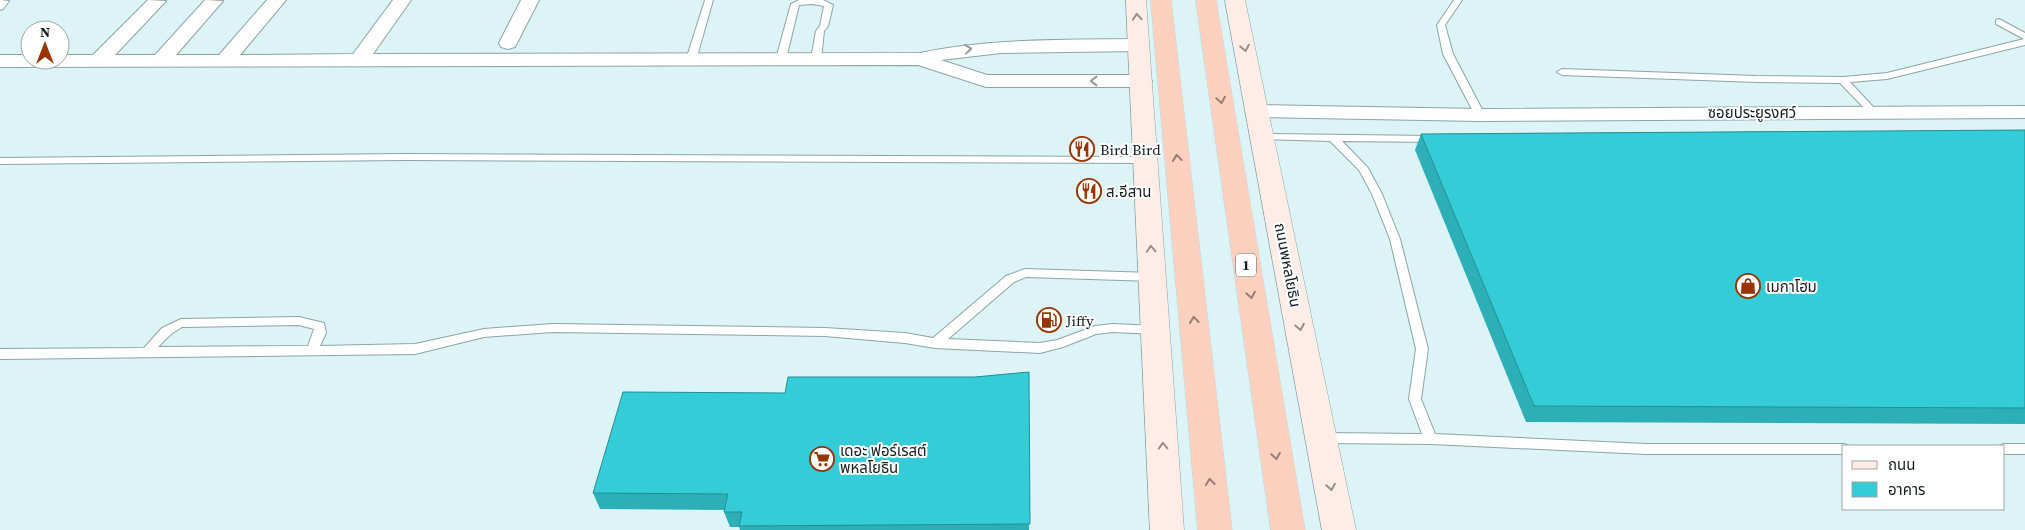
<svg xmlns="http://www.w3.org/2000/svg" width="2025" height="530" viewBox="0 0 2025 530" font-family="'Source Serif 4','Noto Sans Thai',serif">
<style>
.lines{fill:none;stroke-linecap:round;stroke-linejoin:round}
.service-casing{stroke:#8da4a6;stroke-width:2}
.minor-casing{stroke:#8da4a6;stroke-width:2}
.secondary-casing{stroke:#8da4a6;stroke-width:1}
.trunk-casing{stroke:#d0d2d2;stroke-width:1}
.service{fill:#fff;fill-rule:evenodd}
.minor{fill:#fff;fill-rule:evenodd}
.secondary{fill:#feede7;fill-rule:evenodd}
.trunk{fill:#fcd0bf;fill-rule:evenodd}
.wall{fill:#2dafb8}
.building{fill:#34ccd6;stroke:#248f96}
.oneway{stroke:#958f8d}
.oneway2{stroke:#95999a}
.oneway3{stroke:#947f77}
.labels{text-anchor:middle;dominant-baseline:central;stroke-width:4;stroke-linejoin:round;paint-order:stroke}
.shield{fill:#fff;stroke:#5a6162;stroke-width:1}
.shield-label{font-size:14px;font-weight:bold;fill:#141d1e}
.street-label{font-size:15px;fill:#141d1e;stroke:#fff}
.poi-label{font-size:15px;fill:#141d1e;stroke:#fff;text-anchor:start}
</style>
<rect width="100%" height="100%" fill="#dcf4f6"/>
<g class="lines">
<defs>
<g id="service">
<polygon points="0,0 9,1 3,9 0,10"/>
<polygon points="705,0 713,0 696,60 691,63 686,60"/>
<polygon points="799,0 823,0 833,5 828,26 824,31 821,59 816,62 811,59 816,31 820,26 824,6 812,4 799,5 786,59 784,61 778,61 776,59 791,4"/>
<polygon points="1454,0 1462,0 1445,25 1453,54 1485,115 1480,118 1475,115 1443,54 1437,25"/>
<polygon points="1999,19 2025,33 2025,45 1887,79 1850,82 1876,110 1878,112 1873,115 1870,114 1840,83 1757,82 1562,75 1557,72 1562,69 1757,76 1843,77 1887,73 2024,39 1996,24 1996,20"/>
<polygon points="1263,134 1433,136 1438,139 1433,142 1342,141 1368,168 1382,194 1400,239 1428,349 1421,399 1435,434 1646,444 1844,444 1849,446 1844,446 1844,454 1646,454 1431,444 1322,443 1317,442 1315,438 1317,434 1322,433 1422,434 1409,399 1416,349 1390,239 1372,194 1359,170 1330,141 1259,139 1258,137"/>
<polygon points="404,154 1146,157 1151,160 1146,163 404,160 0,164 0,158"/>
<path d="M1025 269 1153 273 1159 277 1153 281 1026 277 1014 282 948 339 1040 343 1057 340 1095 326 1113 324 1156 326 1160 327 1162 330 1160 333 1156 334 1113 332 1096 334 1063 347 1040 353 935 348 905 343 825 336 553 332 484 337 415 354 0 359V349L144 348 162 328 181 319 299 317 324 323 326 333 320 346 415 344 484 329 553 324 825 328 905 333 933 338 1006 276ZM299 325 314 329 308 346 158 347 171 334 182 327Z"/>
<polygon points="2004,444 2025,444 2025,454 2004,454 2004,446 1999,446"/>
</g>
<g id="minor">
<path d="M148 0 166 1 115 55H155L205 0 223 1 176 55H219L267 0H286L240 55 353 54 393 0H411L373 54 920 53C993 38 1065 40 1139 39L1146 41 1149 45 1146 49 1139 51 1001 53 941 60 987 75H1142L1149 77 1152 81 1149 85 1142 87H986L918 65 0 67V55H30V60H60V55H93Z"/>
<polygon points="521,0 539,0 515,47 508,49 501,47 499,43"/>
<polygon points="1257,105 1480,109 2025,106 2025,118 1480,121 1257,117 1250,115 1247,111 1250,107"/>
</g>
<g id="secondary">
<polygon points="1126,0 1146,0 1184,530 1150,530"/>
<polygon points="1225,0 1245,0 1356,530 1322,530"/>
</g>
<g id="trunk">
<polygon points="1151,0 1171,0 1232,530 1198,530"/>
<polygon points="1196,0 1216,0 1305,530 1271,530"/>
</g>
</defs>
<use href="#service" class="service-casing"/>
<use href="#minor" class="minor-casing"/>
<use href="#secondary" class="secondary-casing"/>
<use href="#trunk" class="trunk-casing"/>
<use href="#service" class="service"/>
<use href="#minor" class="minor"/>
<use href="#secondary" class="secondary"/>
<use href="#trunk" class="trunk"/>
</g>
<g class="wall">
<polygon points="2025,130 2025,424 1526,422 1415,150 1421,134"/>
<polygon points="1029,372 1029,530 740,530 739,527 730,527 724,512 725,510 600,509 593,493 975,377"/>
</g>
<g class="building">
<polygon points="2025,130 2025,408 1534,406 1421,134"/>
<polygon points="1029,372 1030,524 739,526 742,512 724,512 728,494 593,493 623,392 785,393 788,377 975,377"/>
</g>
<defs><path id="oneway-chevron" d="M-2-3.5L2.5 0L-2 3.5" fill="none" stroke-width="1.6" stroke-linecap="round" stroke-linejoin="round" transform="scale(1.25)"/></defs>
<g class="oneway">
<use href="#oneway-chevron" transform="translate(1137 17) rotate(-94)"/>
<use href="#oneway-chevron" transform="translate(1245 48) rotate(79)"/>
<use href="#oneway-chevron" transform="translate(1151 249) rotate(-93)"/>
<use href="#oneway-chevron" transform="translate(1300 327) rotate(79)"/>
<use href="#oneway-chevron" transform="translate(1163 446) rotate(-92)"/>
<use href="#oneway-chevron" transform="translate(1331 487) rotate(80)"/>
</g>
<g class="oneway2">
<use href="#oneway-chevron" transform="translate(968 49) rotate(-6)"/>
<use href="#oneway-chevron" transform="translate(1094 81) rotate(-180)"/>
</g>
<g class="oneway3">
<use href="#oneway-chevron" transform="translate(1221 100) rotate(81)"/>
<use href="#oneway-chevron" transform="translate(1177 158) rotate(-96)"/>
<use href="#oneway-chevron" transform="translate(1251 295) rotate(81)"/>
<use href="#oneway-chevron" transform="translate(1194 320) rotate(-96)"/>
<use href="#oneway-chevron" transform="translate(1276 456) rotate(81)"/>
<use href="#oneway-chevron" transform="translate(1210 482) rotate(-96)"/>
</g>
<defs>
<symbol id="restaurant-ring" viewBox="-11 -11 22 22"><circle r="9.5" fill="#fff" stroke="#983400" stroke-width="1.5"/><path d="M-5-6h1v4h1v-4h1v4h1v-4h1v5L-1.5 .5V6h-2V.5L-5-1ZM5-6V6H3V1.5H1.5Q1.5-4 5-6Z" fill="#983400"/></symbol>
<symbol id="shop-ring" viewBox="-11 -11 22 22"><circle r="9.5" fill="#fff" stroke="#983400" stroke-width="1.5"/><path d="M-5-2.5h2.3a2.7 3.5 0 0 1 5.4 0H5L5.5 6h-11ZM-1.5-2.5h3a1.5 2.3 0 0 0-3 0Z" fill="#983400"/></symbol>
<symbol id="fuel-ring" viewBox="-11 -11 22 22"><circle r="9.5" fill="#fff" stroke="#983400" stroke-width="1.5"/><path d="M-5.5-6h7V0h2V4h1.3V-2.5L3-4.5l.8-.8L6-3V5H2.5V1h-1V6h-7ZM-4.2-4.7v3.2H.2V-4.7Z" fill="#983400"/></symbol>
<symbol id="supermarket-ring" viewBox="-11 -11 22 22"><circle r="9.5" fill="#fff" stroke="#983400" stroke-width="1.5"/><path d="M-6-5.5h2.5l.6 2H6L4.5 2H-2.5L-4.4-4H-6ZM-1.5 3.2a1.3 1.3 0 1 0 .1 0ZM3 3.2a1.3 1.3 0 1 0 .1 0Z" fill="#983400"/></symbol>
</defs>
<g fill-rule="evenodd">
<use href="#restaurant-ring" x="1068" y="135" width="28" height="28"/>
<use href="#restaurant-ring" x="1075" y="177" width="28" height="28"/>
<use href="#shop-ring" x="1734" y="272" width="28" height="28"/>
<use href="#fuel-ring" x="1035" y="306" width="28" height="28"/>
<use href="#supermarket-ring" x="808" y="445" width="28" height="28"/>
</g>
<g class="labels">
<rect class="shield" x="1236" y="253.5" width="20" height="23" rx="4"/>
<g class="shield-label">
<text x="1246" y="265">1</text>
</g>
<g class="street-label">
<text x="1752" y="112">ซอยประยูรงศว์</text>
<text transform="translate(1288 265) rotate(79)">ถนนพหลโยธิน</text>
</g>
<g class="poi-label">
<text x="1100" y="149">Bird Bird</text>
<text x="1106" y="191">ส.อีสาน</text>
<text x="1766" y="286">เมกาโฮม</text>
<text x="1066" y="320">Jiffy</text>
<text x="840" y="450">เดอะ ฟอร์เรสต์<tspan x="840" dy="17">พหลโยธิน</tspan></text>
</g>
</g>
<rect x="1842" y="445" width="162" height="65" fill="#ffffff" stroke="#a1a5a5"/>
<rect x="1852" y="461" width="25" height="8" fill="#feede7" stroke="#a1a5a5"/>
<text x="1888" y="470" font-size="15" fill="#141d1e">ถนน</text>
<rect x="1852" y="482" width="25" height="15" fill="#34ccd6" stroke="#a1a5a5"/>
<text x="1888" y="495" font-size="15" fill="#141d1e">อาคาร</text>
<g transform="translate(45 45)"><circle r="24" fill="#ffffff" stroke="#a1a5a5"/>
<path d="M0-4L9 19L0 12L-9 19Z" fill="#983400"/>
<text y="-8" font-size="14" font-weight="bold" text-anchor="middle" fill="#141d1e">N</text>
</g>
</svg>
